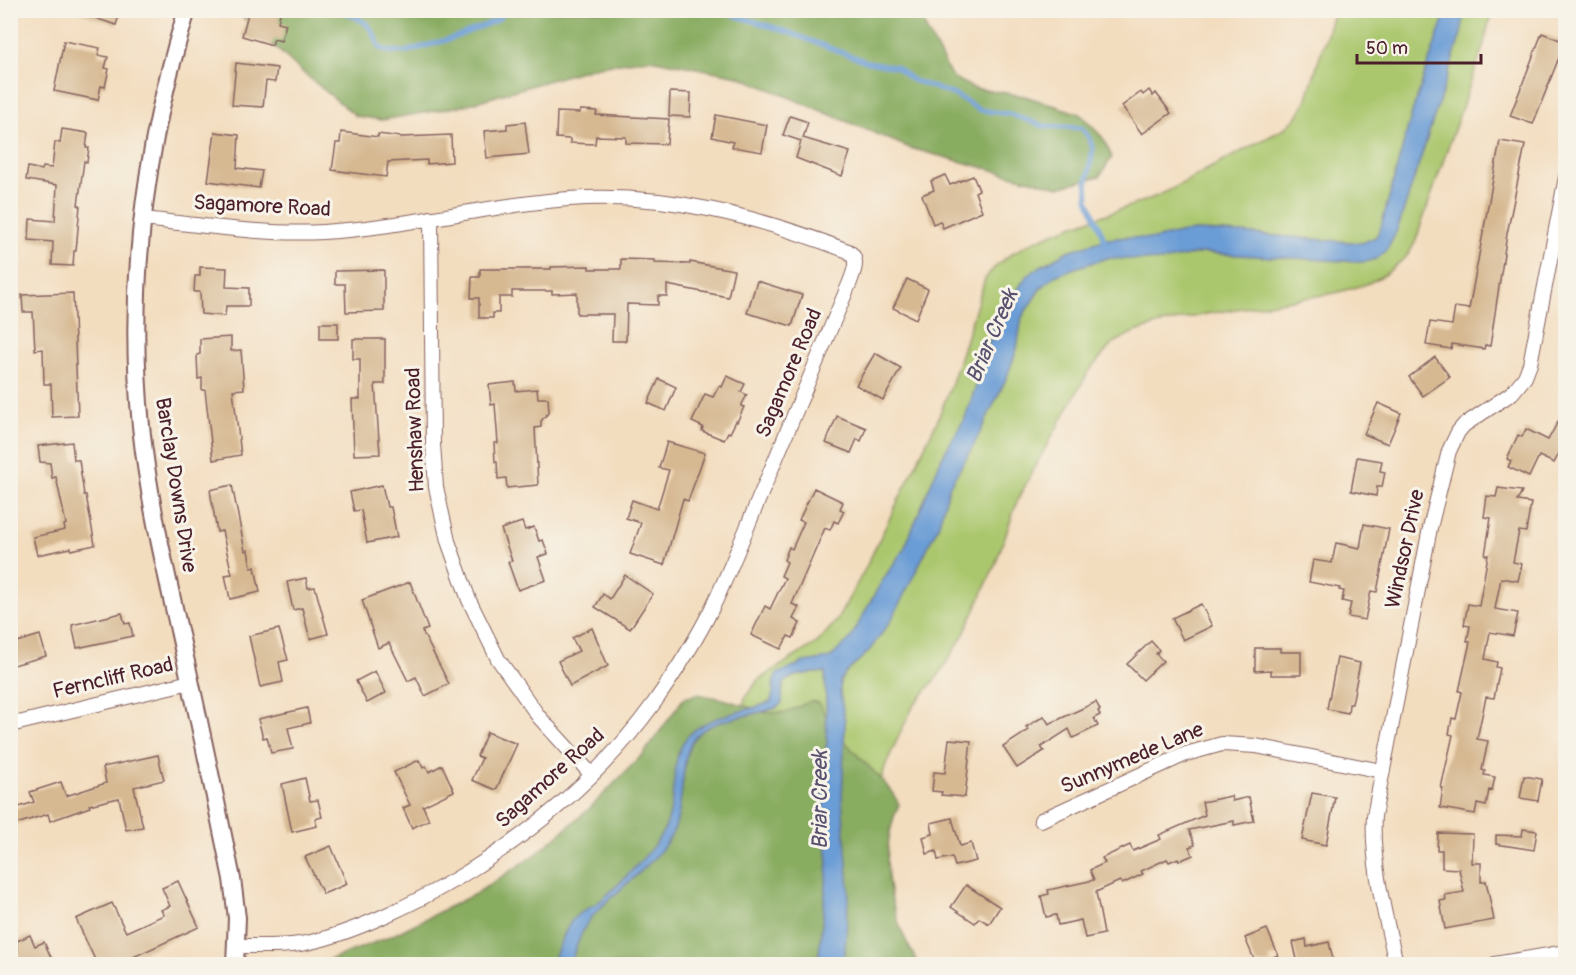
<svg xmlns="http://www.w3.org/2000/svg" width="1576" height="975" viewBox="0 0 1576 975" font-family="Pangolin,sans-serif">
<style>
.green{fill:#abc76e;stroke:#7a734c;stroke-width:1.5}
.forest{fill:#88ac61;stroke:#696646;stroke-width:1.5}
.water{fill:#6b9cd5;stroke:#5a5e80;stroke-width:1.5}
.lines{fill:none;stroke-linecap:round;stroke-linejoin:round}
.stream{stroke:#6b9cd5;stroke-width:5}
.building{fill:#d6b891}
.minor-casing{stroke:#85625f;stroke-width:16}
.tertiary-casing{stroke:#85625f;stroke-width:20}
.minor{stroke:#fff;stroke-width:14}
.tertiary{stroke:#fff;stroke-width:16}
.labels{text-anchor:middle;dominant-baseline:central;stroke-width:6;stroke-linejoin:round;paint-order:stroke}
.street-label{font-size:21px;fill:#4a1f2b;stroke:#f7f3e8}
.water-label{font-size:22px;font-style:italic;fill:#57516f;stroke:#f7f3e8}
</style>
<rect width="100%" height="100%" fill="#f7f3e8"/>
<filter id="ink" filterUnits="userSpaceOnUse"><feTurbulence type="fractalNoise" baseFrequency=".0167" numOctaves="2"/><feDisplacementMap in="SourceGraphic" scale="12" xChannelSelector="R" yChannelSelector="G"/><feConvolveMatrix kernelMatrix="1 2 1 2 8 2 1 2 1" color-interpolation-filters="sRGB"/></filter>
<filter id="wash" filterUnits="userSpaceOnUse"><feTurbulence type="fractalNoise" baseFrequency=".008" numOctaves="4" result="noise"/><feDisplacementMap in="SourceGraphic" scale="24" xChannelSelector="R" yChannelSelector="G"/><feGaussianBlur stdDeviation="1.35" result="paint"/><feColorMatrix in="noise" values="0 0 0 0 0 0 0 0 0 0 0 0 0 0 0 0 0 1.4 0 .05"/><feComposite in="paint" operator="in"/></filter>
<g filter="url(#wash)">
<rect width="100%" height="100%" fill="#f3ddbf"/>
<path class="green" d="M1334 11H1492L1483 47 1421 225 1415 243 1406 257 1384 275 1367 284 1335 293 1206 314 1157 325 1132 333 1112 344 1089 371 1034 468 1017 502 995 565 964 634 938 676 914 705 903 727 886 764 872 809 717 964 736 725 746 696 758 680 818 642 837 620 864 571 937 421 953 380 985 279C1015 234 1110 217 1159 195 1173 189 1186 181 1199 174 1227 159 1255 144 1284 129L1296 118 1306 101Z"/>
<g class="forest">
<polygon points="236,11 924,11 925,27 952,77 973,88 1025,96 1080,114 1103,138 1112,157 1100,176 1059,187 1011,175 910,148 738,76 650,59 598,66 462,106 382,120 356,116 301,71"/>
<path d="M697 694 723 699 768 713 787 712 811 701 819 703C826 718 837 733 849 746 867 767 886 779 899 804 876 856 889 917 919 964H319L391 936 477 893 535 855 590 808 645 752 684 698Z"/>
</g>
<path class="water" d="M1446 11H1465L1461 34 1399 225C1391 244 1385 262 1361 262L1203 253 1162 261 1107 258 1072 269 1055 276 1040 289 1022 317 1017 349 1007 377 973 447 950 485 938 527 892 619 869 651 846 673 840 681V692L845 721 842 800 849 889 844 964H818L828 863 821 777 827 742 825 672C814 674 790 673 784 684 781 689 783 697 782 703L776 708C754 716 711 718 695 737 679 756 685 806 674 830 658 864 614 891 590 919 579 932 577 950 569 964H553C555 954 567 926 573 919 580 911 592 907 600 901 620 884 652 852 664 830 679 803 667 754 690 734 711 714 744 713 770 702 776 693 770 683 777 674L804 662 830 658 850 639 882 581 904 549 942 457 965 418 982 368 997 314 1015 293 1026 277 1041 266 1068 251 1107 239 1127 237 1154 239 1183 232 1198 231 1242 233 1362 243 1376 237 1381 227 1412 112Z"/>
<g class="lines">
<g class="stream">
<path d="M341 10C366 22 370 22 380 48L387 51 405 52 453 38 497 20 507 10"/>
<polyline points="717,10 782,30 868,62 896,67 912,80 955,95 980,110 1010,114 1044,126 1082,128 1089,138 1093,149 1087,182 1088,199 1106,244"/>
</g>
</g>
<g id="blocks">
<g class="building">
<polygon points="80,10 121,10 116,25 80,13"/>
<polygon points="249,10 281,10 278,22 286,24 281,41 274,39 272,45 242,36"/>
<polygon points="1542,33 1565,42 1533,124 1510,116"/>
<polygon points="64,41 100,48 98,55 108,57 105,68 109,69 105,87 101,86 98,100 54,91"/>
<polygon points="236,63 277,68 275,82 266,81 263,107 232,105"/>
<polygon points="1149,90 1153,96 1156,93 1171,113 1142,134 1122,106 1141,92 1143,95"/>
<polygon points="670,92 691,93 690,117 669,116"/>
<polygon points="580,110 597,111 596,115 669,119 667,144 626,143 626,137 596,136 595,144 570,143 570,139 556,138 557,112 580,113"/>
<polygon points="716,115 767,125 762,152 732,147 733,142 712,137"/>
<polygon points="790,116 808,122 803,138 850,152 842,176 796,158 801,141 783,135"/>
<polygon points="525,122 529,154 487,158 484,131 507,129 507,124"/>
<polygon points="62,129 88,133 86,148 89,148 87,162 84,161 78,205 80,205 76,251 74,251 73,266 52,265 53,242 29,240 30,219 55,221 57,185 26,180 28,167 42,170 43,167 52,168 55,142 60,143"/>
<polygon points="215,132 239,135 237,168 262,171 259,188 208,181"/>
<polygon points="341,132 378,137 378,134 402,137 451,135 452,162 427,164 427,160 388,162 386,177 332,170 336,143 340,143"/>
<polygon points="1500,141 1525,145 1507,234 1490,346 1485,345 1484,349 1452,344 1451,349 1426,345 1430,322 1452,325 1455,307 1469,309"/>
<polygon points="945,175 950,185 973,176 979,190 975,192 982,211 943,228 940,221 933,224 922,195 934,190 931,181"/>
<polygon points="621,259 655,260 655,263 690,264 690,262 734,270 728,297 667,285 667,296 658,296 658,305 627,304 626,341 612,341 613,314 577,314 577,293 552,294 552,291 512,291 512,297 499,297 499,313 493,313 493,318 479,318 479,298 471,298 472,277 480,277 480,269 551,269 551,267 589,266 589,269 621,269"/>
<polygon points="200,267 227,268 226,287 249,288 249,306 226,306 225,316 201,314 200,292 194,292 195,276 200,276"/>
<polygon points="384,270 384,311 346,312 345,284 335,284 335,271"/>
<polygon points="907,279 928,289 916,319 893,308"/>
<polygon points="757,281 802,295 792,326 747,313"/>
<polygon points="73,293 78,416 52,417 51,384 44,384 43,349 35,350 33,312 23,312 22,295"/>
<rect x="320" y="323" width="18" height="16"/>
<polygon points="231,337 231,351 241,350 244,389 233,390 241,455 213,460 205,390 202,390 202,378 198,379 197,355 200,354 200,339"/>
<polygon points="353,339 385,339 385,384 375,384 380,454 354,455 352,399 360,399 360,359 353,359"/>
<polygon points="875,353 901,368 883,400 856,385"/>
<polygon points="1435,357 1450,377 1423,396 1409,377"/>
<polygon points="727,376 745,384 741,392 747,395 741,406 744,407 737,422 736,421 730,433 728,432 724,440 702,431 703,427 692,422 705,394 713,397 719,386 722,387"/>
<polygon points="659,379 676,387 666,411 648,403"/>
<polygon points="515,382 516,391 537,389 538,398 548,398 549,412 541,421 541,427 535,428 538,485 507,488 506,478 498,479 497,462 495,462 494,443 498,443 495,404 491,405 489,385"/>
<polygon points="1378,403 1401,413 1388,444 1364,434"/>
<polygon points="1566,407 1566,439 1554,463 1539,456 1529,477 1508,467 1511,461 1507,459 1518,435 1522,437 1526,429 1548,440"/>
<polygon points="837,416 866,428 861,441 857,439 851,453 826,443"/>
<polygon points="72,442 74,460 79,460 84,495 86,495 95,545 71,550 71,548 37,555 33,537 65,530 64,525 66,524 56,477 52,478 50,463 40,462 38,446"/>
<polygon points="667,442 705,453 688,501 683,499 664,565 630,554 641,523 626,518 632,500 657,509 669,470 659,468"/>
<polygon points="1357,457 1382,461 1380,471 1385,472 1382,487 1377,487 1376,496 1351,491"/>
<polygon points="232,485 245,551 248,550 251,568 255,567 260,592 230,599 225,575 232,574 222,531 217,532 210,490"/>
<polygon points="382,485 387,507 391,507 397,537 367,543 361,510 354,511 350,492"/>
<polygon points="814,488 843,502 840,509 844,511 838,523 834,521 830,530 825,528 792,604 799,607 793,619 800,623 793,638 788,636 781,649 751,635 765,606 770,609 785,578 781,576 787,562 784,560 789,547 792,549 804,522 799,520"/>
<polygon points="1498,488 1522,491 1517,501 1531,503 1526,532 1519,531 1513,562 1522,564 1518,581 1501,578 1495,609 1518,613 1513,636 1490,632 1485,659 1497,662 1496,667 1500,668 1494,698 1486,697 1477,739 1488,741 1482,770 1485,771 1484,775 1495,777 1492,791 1489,790 1486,806 1477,804 1475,814 1440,808 1443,788 1441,788 1453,735 1449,734 1452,718 1456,719 1462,692 1459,691 1470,642 1467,641 1470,626 1464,625 1468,604 1479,606 1488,555 1485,555 1491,518 1484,517 1487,496 1496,497"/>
<polygon points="522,522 525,530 534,527 539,541 543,540 548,554 538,557 546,580 518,590 508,562 512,561 501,529"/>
<polygon points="1364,524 1389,529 1377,592 1371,591 1365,620 1348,617 1351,603 1342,601 1344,591 1339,590 1340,588 1309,582 1313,560 1332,563 1336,543 1360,548"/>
<polygon points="625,575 653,594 630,629 595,607 603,594 610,599"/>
<polygon points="306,578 308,588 315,587 328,634 310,639 302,608 293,610 287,582"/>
<polygon points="410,582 428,629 422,631 449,684 425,696 416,677 408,681 389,643 378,648 362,600"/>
<polygon points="1201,604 1212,626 1183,640 1172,618"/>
<polygon points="122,613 125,624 130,623 133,636 77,648 72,625"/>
<polygon points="592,628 608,666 570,686 558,661 579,651 572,638"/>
<polygon points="279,629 288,660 279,662 283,682 260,687 249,636"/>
<polygon points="40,635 46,656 10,666 10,644"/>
<polygon points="1151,641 1159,650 1156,654 1163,661 1143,680 1127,664"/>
<polygon points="1255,648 1280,648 1280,652 1301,652 1301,675 1271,675 1271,670 1255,671"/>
<polygon points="1337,658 1360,663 1352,704 1349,704 1348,713 1327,709"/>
<polygon points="375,671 386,693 367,703 356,681"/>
<polygon points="1096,702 1100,710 1098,711 1100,715 1094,718 1098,726 1073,738 1069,729 1041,747 1044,751 1017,768 1003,747 1029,730 1026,727 1044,716 1049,724"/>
<polygon points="307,708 310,723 288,728 293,749 271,753 267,737 263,738 258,719"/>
<polygon points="487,732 517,744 496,790 472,780 482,758 477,756"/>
<polygon points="949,739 971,741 965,797 941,795 942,792 932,791 934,772 945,773"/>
<polygon points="158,755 164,780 134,787 143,827 126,830 119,798 89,805 90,807 50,821 48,814 10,826 10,810 34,802 30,792 61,782 66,796 106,783 103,767"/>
<polygon points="419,760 423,768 426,766 429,772 442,765 454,791 423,806 429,820 412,828 403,808 410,805 394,772"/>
<polygon points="1524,776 1542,779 1538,801 1520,798"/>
<polygon points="305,778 310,801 318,800 322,817 315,819 317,826 292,832 282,784"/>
<polygon points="1312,793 1335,797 1326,845 1302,840"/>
<polygon points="1231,796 1232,801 1249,797 1254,821 1234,825 1234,821 1189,830 1195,845 1189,847 1193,855 1179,861 1178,858 1169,862 1167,859 1141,871 1143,874 1122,884 1120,881 1096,892 1104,934 1085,938 1081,920 1058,925 1056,915 1046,917 1041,896 1049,894 1048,890 1094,880 1090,870 1105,863 1102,858 1130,845 1133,851 1161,839 1159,835 1205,815 1202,802"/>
<polygon points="952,818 960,846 971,843 976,861 955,866 952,857 938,860 936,851 927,854 923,837 933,834 931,823"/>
<polygon points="1523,829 1537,831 1534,850 1496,844 1496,835 1522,836"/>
<polygon points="1438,833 1473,834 1472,863 1481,863 1481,882 1486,881 1494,920 1445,929 1440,901 1446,900 1445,895 1464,892 1459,869 1442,868 1442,850 1437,850"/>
<polygon points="331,846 347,884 323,894 305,857"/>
<polygon points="178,881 199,927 118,964 97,964 76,919 112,903 126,932 164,915 161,910 170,906 162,888"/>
<polygon points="966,885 1000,907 989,924 979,918 975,923 951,907"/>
<polygon points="1267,929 1278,955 1269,959 1271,964 1256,964 1245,938"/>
<polygon points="30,935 35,946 44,942 54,964 10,964 10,954 18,950 15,942"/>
<polygon points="1306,939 1307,947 1329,942 1334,964 1298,964 1293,942"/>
</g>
</g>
</g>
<g filter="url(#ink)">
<use href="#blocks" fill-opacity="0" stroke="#85625f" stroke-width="1.5"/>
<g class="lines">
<defs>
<g id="minor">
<polyline points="431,218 433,444 436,487 448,541 469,600 498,659 539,717 591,774"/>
<path d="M142 219C202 225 262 235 323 232 406 227 487 205 569 199 666 192 759 217 848 251 860 259 854 271 850 282 819 355 789 428 758 501 743 537 729 573 712 608 696 641 675 673 654 703 602 775 531 834 456 879 415 903 346 937 300 944 279 947 258 946 237 946"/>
<polyline points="10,725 190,682"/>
<polyline points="1041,820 1186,754 1222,744 1256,746 1382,771"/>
<path d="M1396 964C1386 917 1371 865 1374 816L1430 528 1449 451 1458 432 1464 425 1512 393 1525 377 1530 364 1566 177"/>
<polyline points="1495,964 1566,952"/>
</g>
<path id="tertiary" d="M187 10C145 145 127 285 141 426 149 506 169 583 186 662 202 734 217 806 232 879L237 918 235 964"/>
</defs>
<use href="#minor" class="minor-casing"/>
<use href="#tertiary" class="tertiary-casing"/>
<use href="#minor" class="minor"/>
<use href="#tertiary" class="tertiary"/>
</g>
</g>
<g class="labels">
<g class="street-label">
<text transform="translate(262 206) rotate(3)">Sagamore Road</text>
<text transform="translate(789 373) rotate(-67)">Sagamore Road</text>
<text transform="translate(415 430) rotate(-92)">Henshaw Road</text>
<text transform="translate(176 485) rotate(81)">Barclay Downs Drive</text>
<text transform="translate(1405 549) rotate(-78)">Windsor Drive</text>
<text transform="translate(113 678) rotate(-13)">Ferncliff Road</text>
<text transform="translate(1132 758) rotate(-23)">Sunnymede Lane</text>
<text transform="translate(550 778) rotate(-42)">Sagamore Road</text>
</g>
<g class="water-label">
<text transform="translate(992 336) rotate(-67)">Briar Creek</text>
<text transform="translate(820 800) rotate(-90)">Briar Creek</text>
</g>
</g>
<rect width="1576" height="975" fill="none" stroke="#f7f3e8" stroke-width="36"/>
<path d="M1357 54v9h124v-9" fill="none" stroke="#4a1f2b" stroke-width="3"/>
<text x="1366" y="54" font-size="18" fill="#4a1f2b" stroke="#f7f3e8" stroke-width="4.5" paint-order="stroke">50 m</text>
</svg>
